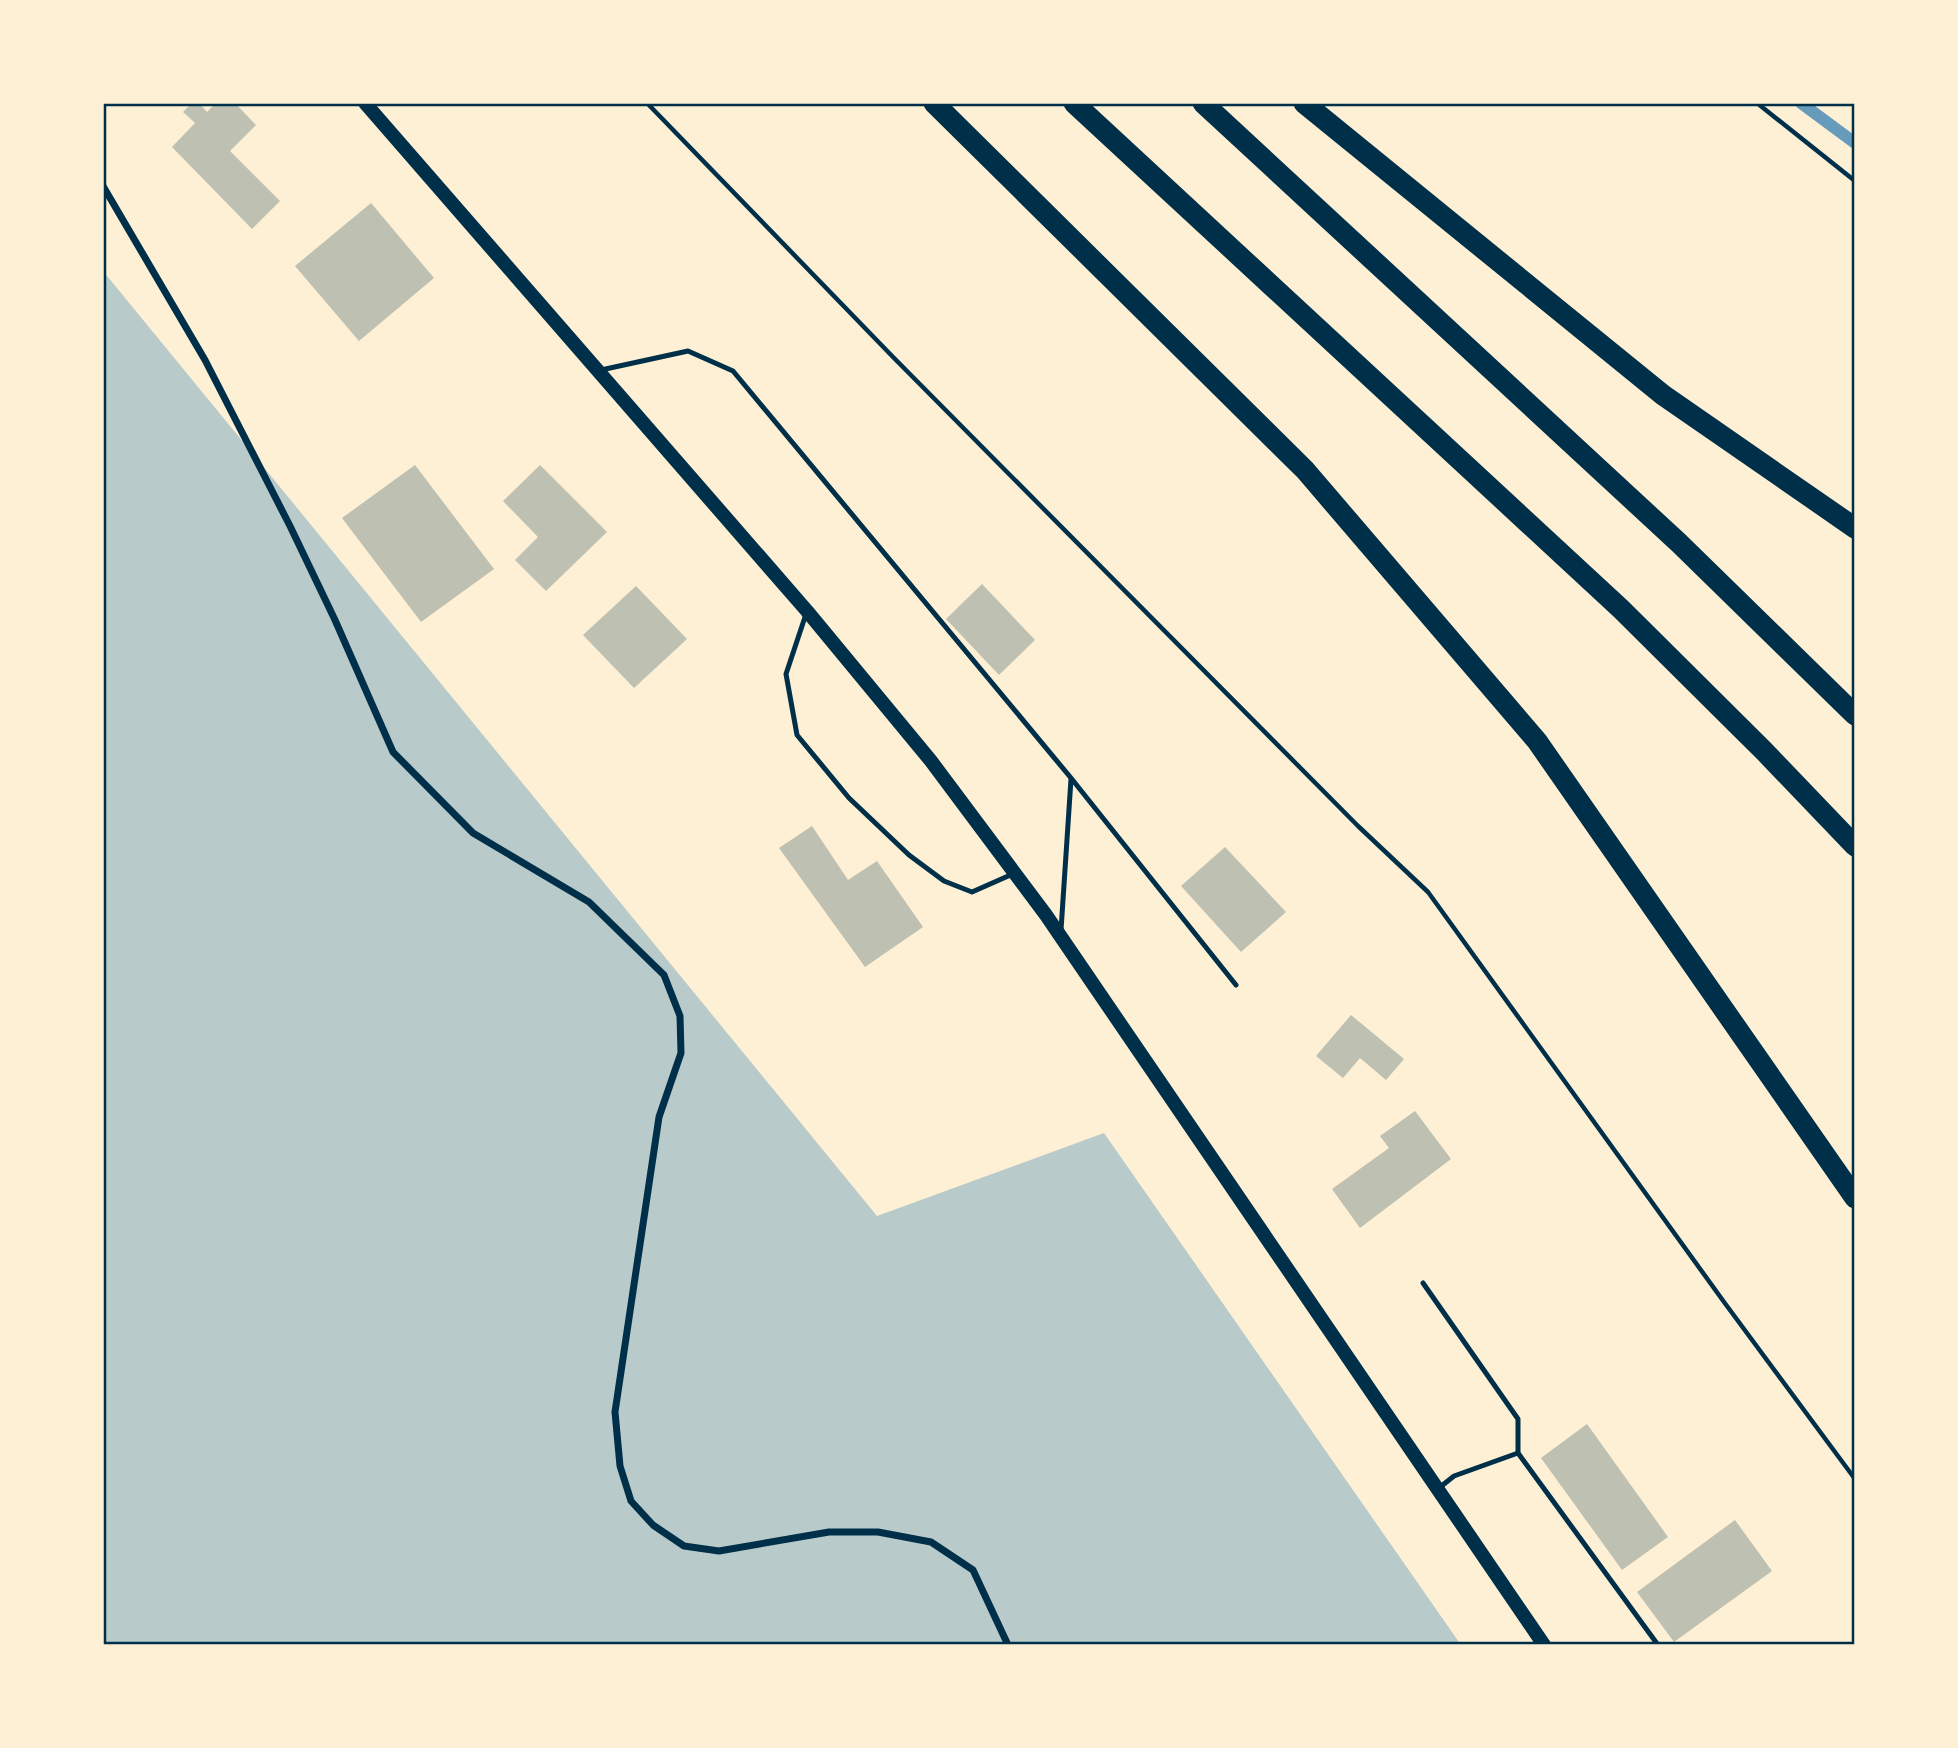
<svg xmlns="http://www.w3.org/2000/svg" width="1958" height="1748" viewBox="0 0 1958 1748" font-family="'Fira Sans Condensed',sans-serif">
<style>
.green{fill:#b9caca}
.lines{fill:none;stroke-linecap:round;stroke-linejoin:round}
.stream{stroke:#669bbc;stroke-width:12}
.building{fill:#bec0b2}
.path{stroke:#003049;stroke-width:4.5}
.service{stroke:#003049;stroke-width:5}
.minor{stroke:#003049;stroke-width:7}
.secondary{stroke:#003049;stroke-width:14}
.motorway{stroke:#003049;stroke-width:21}
.neatline{fill:none;stroke:#003049;stroke-width:2.5}
</style>
<rect width="100%" height="100%" fill="#fdf0d5"/>
<polygon class="green" points="103,271 877,1216 1104,1133 1461,1645 103,1645"/>
<g class="lines">
<polyline class="stream" points="1801,103 1855,143"/>
</g>
<g class="building">
<polygon points="192,103 199,103 207,112 216,103 235,103 256,125 230,151 280,201 252,229 172,147 195,123 183,112"/>
<polygon points="371,203 434,278 359,341 295,266"/>
<polygon points="415,465 494,569 421,622 342,518"/>
<polygon points="540,465 607,532 546,591 515,560 538,537 503,501"/>
<polygon points="982,584 1035,640 999,675 946,619"/>
<polygon points="636,586 687,639 634,688 583,635"/>
<polygon points="812,826 848,880 877,861 923,927 865,967 779,848"/>
<polygon points="1225,847 1286,912 1241,952 1181,886"/>
<polygon points="1351,1015 1404,1059 1386,1080 1360,1058 1343,1078 1316,1056"/>
<polygon points="1415,1111 1451,1159 1360,1228 1332,1189 1389,1148 1380,1136"/>
<polygon points="1587,1424 1668,1537 1622,1570 1541,1458"/>
<polygon points="1735,1520 1772,1571 1674,1642 1637,1592"/>
</g>
<g class="lines">
<g class="path">
<polyline points="647,103 893,357 1358,826 1428,892 1724,1302 1855,1479"/>
<polyline points="1757,103 1855,181"/>
</g>
<g class="service">
<polyline points="601,370 688,351 733,371 1071,778 1236,985"/>
<polyline points="806,614 786,674 797,735 849,798 909,855 944,881 972,892 1015,873"/>
<polyline points="1061,930 1071,779"/>
<polyline points="1423,1283 1518,1419 1518,1453 1658,1645"/>
<polyline points="1439,1488 1454,1476 1518,1453"/>
</g>
<polyline class="minor" points="103,186 205,360 290,526 335,620 393,752 473,833 589,902 664,975 680,1016 681,1053 659,1117 615,1412 620,1466 631,1501 653,1525 684,1546 719,1551 829,1532 878,1532 931,1542 973,1570 1008,1645"/>
<polyline class="secondary" points="365,103 807,611 931,761 1046,915 1544,1645"/>
<g class="motorway">
<polyline points="934,103 1305,470 1537,741 1855,1198"/>
<polyline points="1074,103 1621,609 1764,751 1855,846"/>
<polyline points="1203,103 1679,543 1855,715"/>
<polyline points="1304,103 1663,395 1855,528"/>
</g>
</g>
<rect width="1958" height="1748" fill="none" stroke="#fdf0d5" stroke-width="210"/>
<rect x="105" y="105" width="1748" height="1538" class="neatline"/>
</svg>
